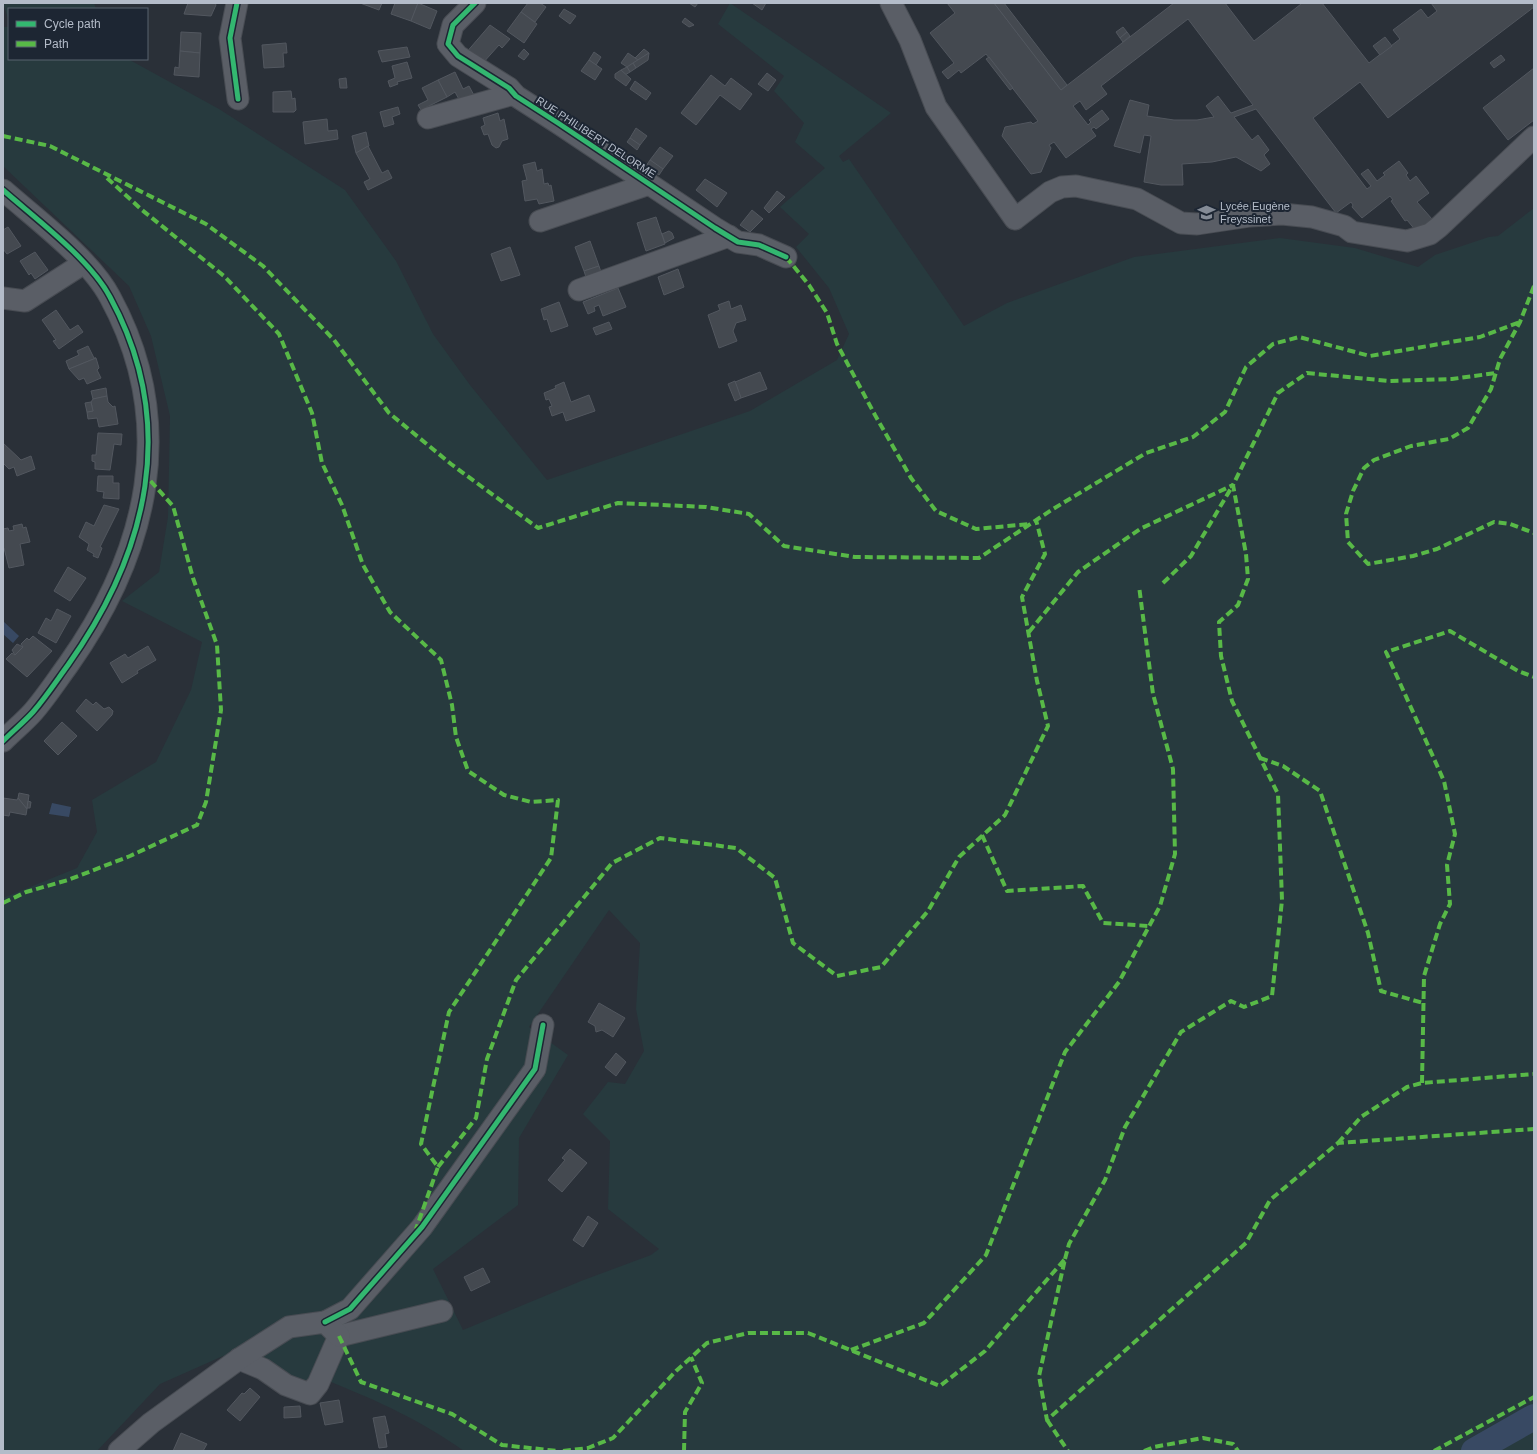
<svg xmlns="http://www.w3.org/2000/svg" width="1537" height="1454" viewBox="0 0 1537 1454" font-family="Helvetica,sans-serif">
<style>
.green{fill:#273a3e;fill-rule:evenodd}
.water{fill:#384963}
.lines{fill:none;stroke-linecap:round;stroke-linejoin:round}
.river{stroke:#384963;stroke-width:26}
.building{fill:#444950;stroke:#52575f}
.minor-casing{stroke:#484c53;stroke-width:23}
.minor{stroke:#5a5e66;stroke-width:21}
.quiet{stroke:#58b947;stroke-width:4;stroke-dasharray:8 4;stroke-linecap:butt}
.cycleway-casing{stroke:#1d2633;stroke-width:8}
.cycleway{stroke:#33b770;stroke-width:5}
.labels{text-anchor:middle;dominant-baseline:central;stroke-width:4;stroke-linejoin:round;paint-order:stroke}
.street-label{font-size:11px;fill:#b4bcc9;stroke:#1d2633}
.poi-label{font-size:11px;fill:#b4bcc9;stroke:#1d2633;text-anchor:start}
</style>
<rect width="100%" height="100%" fill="#2a3038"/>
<g class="green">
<polygon points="3,3 94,3 96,9 9,9 9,21"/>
<path d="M730 3 891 113 839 156 843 162 849 159 964 326 1007 303 1134 257 1280 238 1355 248 1418 267 1435 255 1489 237 1498 236 1534 208V1451H464C420 1420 380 1402 331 1382L311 1400 223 1356 160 1384 97 1451H3V898L77 868 97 832 92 800 156 762 191 690 202 642 122 601 159 572 168 517 170 416 151 336 129 286 3 166V27H9V59H128L219 109 345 190 396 261 433 334 470 385 547 480 750 411 837 360 849 334 829 288 796 247 809 234 780 207 825 168 795 142 804 123 774 91 784 76 718 24ZM609 910 640 943 636 1009 644 1051 625 1084 608 1082 583 1114 610 1141 608 1209 659 1249 651 1255 581 1281 463 1330 433 1269 518 1205 519 1138 568 1055 529 1027Z"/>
</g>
<g class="water">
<polygon points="3,621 19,636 13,643 3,634"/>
<polygon points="52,803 71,807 69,817 49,814"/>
</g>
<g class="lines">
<polyline class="river" points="1474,1451 1534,1417"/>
</g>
<g class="building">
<polygon points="188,3 215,3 216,5 211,16 184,14"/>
<polygon points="360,3 382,3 379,10"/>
<polygon points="395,3 418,3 411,21 391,14"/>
<polygon points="418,3 437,11 430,29 411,21"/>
<polygon points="528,3 540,3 546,7 535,22 521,12"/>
<polygon points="689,3 698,3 695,7"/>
<polygon points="752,3 766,3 762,10"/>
<polygon points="947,3 994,3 1061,90 1174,3 1225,3 1254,41 1301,4 1300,3 1322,3 1369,63 1400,39 1393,30 1421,9 1428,18 1437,11 1431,3 1534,3 1534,7 1388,118 1360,82 1313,118 1367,189 1371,186 1361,174 1368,169 1377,181 1385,175 1383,173 1399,161 1408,173 1406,175 1410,181 1416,176 1429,193 1417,202 1432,219 1417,232 1407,220 1405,221 1391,201 1393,200 1390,196 1362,218 1352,207 1353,205 1351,202 1336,213 1256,109 1234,117 1252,140 1258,135 1269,150 1264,155 1270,164 1261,171 1236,157 1212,162 1182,164 1183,185 1161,185 1144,182 1151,136 1144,135 1140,153 1114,146 1130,100 1149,105 1147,116 1174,120 1197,120 1214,117 1206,106 1218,96 1231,113 1253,105 1188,19 1101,86 1107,94 1086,110 1080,101 1073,106 1088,125 1091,122 1089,120 1102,110 1109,119 1096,129 1094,127 1091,129 1096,136 1066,158 1054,142 1049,145 1051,148 1041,172 1031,174 1002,136 1005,127 1031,122 1033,124 1038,121 986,54 961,73 959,70 948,79 942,72 954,63 930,33 955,13"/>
<polygon points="994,3 1004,3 1067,85 1061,90"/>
<polygon points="564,9 576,16 570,24 559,16"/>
<polygon points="521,12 537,24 524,43 507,31"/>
<polygon points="685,18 694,25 689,27 682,22"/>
<polygon points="490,25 510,39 502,48 499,45 482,64 465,54"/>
<polygon points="1123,27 1127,32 1120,38 1116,32"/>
<polygon points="181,32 201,33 200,53 180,51"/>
<polygon points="1127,32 1130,36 1123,42 1120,38"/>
<polygon points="1385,37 1392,46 1380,55 1373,46"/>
<polygon points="286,43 287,53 283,53 284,67 264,68 262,45"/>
<polygon points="407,47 410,57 382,62 378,51"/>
<polygon points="524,49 529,54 524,60 518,56"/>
<polygon points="644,49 649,53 638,60 635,58"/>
<polygon points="180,51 200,53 199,77 174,75 175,67 179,68"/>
<polygon points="594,52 601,57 596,65 589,60"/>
<polygon points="628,53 638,60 627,67 621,63"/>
<polygon points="649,53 648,60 636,68 633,63"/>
<polygon points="1501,55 1505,60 1494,68 1490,63"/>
<polygon points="989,57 1013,88 1010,90 986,59"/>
<polygon points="589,60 602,69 595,80 581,71"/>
<polygon points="407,62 412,78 397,82 398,84 390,87 388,81 395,78 392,66"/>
<polygon points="633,63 636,68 630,72 627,67"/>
<polygon points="627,67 630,72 625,75 621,70"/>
<polygon points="1534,68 1534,120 1508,140 1483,108"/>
<polygon points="621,70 631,79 626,86 615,78 615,74"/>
<polygon points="455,72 463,89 469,86 476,99 461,103 455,92 447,97 438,80"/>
<polygon points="767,73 776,80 768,91 758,84"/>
<polygon points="711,75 725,86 731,78 752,94 740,110 720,95 696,125 681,113"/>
<polygon points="346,78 347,88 340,88 339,79"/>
<polygon points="438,80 447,97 421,110 418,105 428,100 422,88"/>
<polygon points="635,81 651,93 646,100 630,89"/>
<polygon points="291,91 292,99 295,98 296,110 294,112 273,112 273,92"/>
<polygon points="398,107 400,114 392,117 394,124 384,127 380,112"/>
<polygon points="498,113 500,121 504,119 508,139 502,141 499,147 496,148 492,145 488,134 484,135 481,127 485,125 483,118"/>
<polygon points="327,119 328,131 337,130 338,139 305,144 303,122"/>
<polygon points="636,128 647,136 640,145 630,138"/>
<polygon points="366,132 369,146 356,153 352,136"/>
<polygon points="630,138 640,145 637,150 627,142"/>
<polygon points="368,146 382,173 388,170 392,178 368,190 364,182 370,179 356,153"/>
<polygon points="660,147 673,156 663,169 650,160"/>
<polygon points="650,160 663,169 659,175 646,166"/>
<polygon points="535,162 537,171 542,169 544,184 548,183 549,186 551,185 554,201 539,204 537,199 525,201 522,181 527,180 523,165"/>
<polygon points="705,179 727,193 717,207 696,190"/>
<polygon points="777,191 785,197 769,213 764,208"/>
<polygon points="752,210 763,219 750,232 740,225"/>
<polygon points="656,217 665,244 646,251 637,223"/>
<polygon points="8,227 21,246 7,254 3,249 3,230"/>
<polygon points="669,231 672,233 674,238 665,243 662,234"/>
<polygon points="590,241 599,266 584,271 575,247"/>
<polygon points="510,247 520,275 501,281 491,254"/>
<polygon points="35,252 48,270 35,279 31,273 29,275 20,261"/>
<polygon points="599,266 602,275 587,280 584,271"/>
<polygon points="678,269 684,287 664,295 658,277"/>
<polygon points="618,288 626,307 603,316 599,305 594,307 595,311 588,314 583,302"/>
<polygon points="729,301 731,309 741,305 746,320 736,323 733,331 737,341 719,348 708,315 720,310 718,305"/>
<polygon points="559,302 568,326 551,332 547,319 544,320 541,309"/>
<polygon points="56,310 70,330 78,325 83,332 59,349 53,341 56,340 42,320"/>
<polygon points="609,322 612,329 596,335 593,328"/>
<polygon points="88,346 94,358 96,358 69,369 66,361 79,355 77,351"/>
<polygon points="96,358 99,368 97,370 101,378 87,384 84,378 79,380 69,369"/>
<polygon points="760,372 767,389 741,398 735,382"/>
<polygon points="735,381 741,398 735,401 728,384"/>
<polygon points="564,382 571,402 589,395 595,411 566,421 563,412 552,416 549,407 552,406 549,399 546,400 544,393 556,388 555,386"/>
<polygon points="106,388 107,396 93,399 91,391"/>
<polygon points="107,396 108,402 113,407 115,406 118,424 99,427 97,418 88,419 87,412 93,411 91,402 93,399"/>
<polygon points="91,402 93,411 87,412 85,403"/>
<polygon points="98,433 122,434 121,445 114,444 110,470 95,469 95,462 92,461 92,455 96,455"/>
<polygon points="3,443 21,460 31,456 35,469 17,476 14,467 9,469 3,463"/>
<polygon points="98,476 113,476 113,483 119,483 119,499 103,498 104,492 97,491"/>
<polygon points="104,505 119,509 100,547 102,548 98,558 93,556 94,554 87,550 89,544 79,537 86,522 94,526"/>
<polygon points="22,524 23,528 26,527 30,542 20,544 24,565 9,568 4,548 3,548 3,529 8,528 9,531 14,530 13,526"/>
<polygon points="68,567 86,578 70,601 54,591"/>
<polygon points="57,609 71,616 56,643 38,633 46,618 51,621"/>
<polygon points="33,636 52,651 27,677 6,659 12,653 15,655 23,647 21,644 27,638 29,640"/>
<polygon points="17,644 23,647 15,655 12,650"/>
<polygon points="148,646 156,660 137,671 138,673 122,683 110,663 125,654 128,658"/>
<polygon points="86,699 93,705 96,702 104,709 109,707 113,711 112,715 97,731 76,711"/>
<polygon points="62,722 77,736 58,755 44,741"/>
<polygon points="19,793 29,795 27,809 18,798"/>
<polygon points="3,798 17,800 18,798 27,809 26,815 10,812 9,816 3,815"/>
<polygon points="28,801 31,802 30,808 27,808"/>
<polygon points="599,1003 625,1018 613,1037 602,1030 596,1032 595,1026 588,1022"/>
<polygon points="616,1053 626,1062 616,1076 605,1067"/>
<polygon points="570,1149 587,1163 562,1192 548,1180 565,1160 562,1158"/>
<polygon points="588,1216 598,1223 583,1247 573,1240"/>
<polygon points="483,1268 490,1282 471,1291 464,1277"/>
<polygon points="250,1388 260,1397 240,1421 227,1410 242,1393 244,1394"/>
<polygon points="339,1400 343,1422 325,1425 320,1403"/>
<polygon points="300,1406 301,1417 284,1418 284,1407"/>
<polygon points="385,1416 389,1433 385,1434 387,1447 379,1448 373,1418"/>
<polygon points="181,1433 207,1444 203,1451 173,1451"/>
</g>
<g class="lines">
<defs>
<g id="minor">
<polyline points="237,3 230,38 238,99"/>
<polyline points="475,3 453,25 448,44 458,56 509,88 516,96 558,123 715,228 738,242 759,245 786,257"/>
<polyline points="891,3 910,40 936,107 1015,219 1050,192 1062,187 1076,186 1137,199 1181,223 1197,224 1250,216 1282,214 1312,217 1344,226 1352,232 1407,241 1430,234 1439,227 1534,137"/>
<polyline points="428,118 514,94"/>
<path d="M3 190C36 219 90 259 110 297 179 424 148 552 68 665 57 680 46 697 33 712 24 722 13 731 3 741"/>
<polyline points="540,221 649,184"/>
<polyline points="579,290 729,236"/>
<polyline points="3,298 25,301 84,263"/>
<polyline points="325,1322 350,1309 422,1227 535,1069 543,1025"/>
<polyline points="339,1336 442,1311"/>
<polyline points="239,1359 263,1369 286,1385 310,1394 318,1384 339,1336"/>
<polyline points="119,1451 151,1423 239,1359 289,1327 325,1322 339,1336"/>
</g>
</defs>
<use href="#minor" class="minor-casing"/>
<use href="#minor" class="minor"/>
<g class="quiet">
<polyline points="3,136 50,146 206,224 263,266 334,340 389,413 451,464 538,528 618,503 706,507 749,514 784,546 855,557 979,558 1053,509 1146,453 1193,437 1225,412 1246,367 1273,344 1299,337 1370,356 1480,337 1520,322"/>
<polyline points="107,178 142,210 224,276 279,334 312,413 322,463 342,505 363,565 390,612 441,660 452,705 456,737 468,771 504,795 531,802 558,800 551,858 449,1012 421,1144 438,1167 416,1229"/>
<polyline points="786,257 809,285 827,313 837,344 875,415 911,478 936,511 976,529 1029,524"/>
<polyline points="1534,286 1520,322 1500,359 1491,389 1468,428 1449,439 1411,446 1374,460 1364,468 1353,491 1346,514 1348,542 1368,564 1413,556 1437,549 1494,522 1510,524 1534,533"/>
<polyline points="1163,583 1191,556 1233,485"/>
<polyline points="1029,632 1078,572 1140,529 1233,485"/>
<polyline points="1260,758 1283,766 1320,791 1368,933 1381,991 1423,1003"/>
<polyline points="982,835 1007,891 1083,886 1103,923 1149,926"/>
<polyline points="3,903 26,892 68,880 130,856 197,825 206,802 221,710 217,645 193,578 173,506 146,476"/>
<polyline points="1422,1083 1424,976 1440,924 1450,904 1447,865 1455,834 1444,781 1386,652 1450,631 1518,671 1534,677"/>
<polyline points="1338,1143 1361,1117 1407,1087 1422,1083 1534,1074"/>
<polyline points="438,1167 476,1118 487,1059 516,980 612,863 660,838 736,848 775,878 793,943 837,976 881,967 928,911 959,857 1005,815 1048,726 1037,681 1022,597 1045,554 1036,520"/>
<polyline points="1065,1259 1069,1244 1105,1180 1125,1127 1181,1032 1231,1001 1244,1007 1272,996 1282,900 1278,794 1232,701 1221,656 1219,622 1238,605 1248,579 1246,554 1233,485 1278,393 1307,373 1389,381 1452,379 1496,373"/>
<polyline points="339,1336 361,1382 452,1414 502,1445 558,1451"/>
<polyline points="851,1350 924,1323 986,1255 1065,1052 1119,982 1160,906 1175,854 1173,769 1153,694 1139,586"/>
<polyline points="1047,1420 1068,1451"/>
<polyline points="563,1451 588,1448 613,1438 676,1371 707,1343 748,1333 808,1333 940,1386 985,1351 1065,1259 1039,1376 1047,1420 1246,1243 1270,1200 1338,1143 1534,1129"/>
<polyline points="684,1451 685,1412 702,1383 691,1357"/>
<polyline points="1144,1451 1154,1447 1203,1438 1233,1444 1238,1451"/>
<polyline points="1434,1451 1534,1397"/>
</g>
<defs>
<g id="cycleway">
<polyline points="237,3 230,38 238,99"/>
<polyline points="475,3 453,25 448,44 458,56 509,88 516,96 558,123 715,228 738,242 759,245 786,257"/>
<path d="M3 190C36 219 90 259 110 297 179 424 148 552 68 665 57 680 46 697 33 712 24 722 13 731 3 741"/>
<polyline points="325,1322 350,1309 422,1227 535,1069 543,1025"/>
</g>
</defs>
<use href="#cycleway" class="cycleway-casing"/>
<use href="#cycleway" class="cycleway"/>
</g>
<defs>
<symbol id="school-bare" viewBox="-9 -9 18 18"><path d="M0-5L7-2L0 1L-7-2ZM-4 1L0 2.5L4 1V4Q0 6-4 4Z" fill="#848b96" stroke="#1d2633" stroke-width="2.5" paint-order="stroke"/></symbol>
</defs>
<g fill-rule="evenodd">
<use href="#school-bare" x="1194" y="200" width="25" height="25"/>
</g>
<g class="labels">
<g class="street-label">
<text transform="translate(596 137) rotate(33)">RUE PHILIBERT DELORME</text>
</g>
<g class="poi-label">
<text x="1220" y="206">Lycée Eugène<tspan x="1220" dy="13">Freyssinet</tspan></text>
</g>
</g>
<rect width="1537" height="1454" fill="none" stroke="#b4bcc9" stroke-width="8"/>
<rect x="8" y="8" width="140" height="52" fill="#1d2633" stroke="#59626f"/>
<rect x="16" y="21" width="20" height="6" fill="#33b770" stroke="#59626f"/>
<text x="44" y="28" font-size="12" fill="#b4bcc9">Cycle path</text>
<rect x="16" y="41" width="20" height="6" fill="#58b947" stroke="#59626f"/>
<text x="44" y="48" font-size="12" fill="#b4bcc9">Path</text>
</svg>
